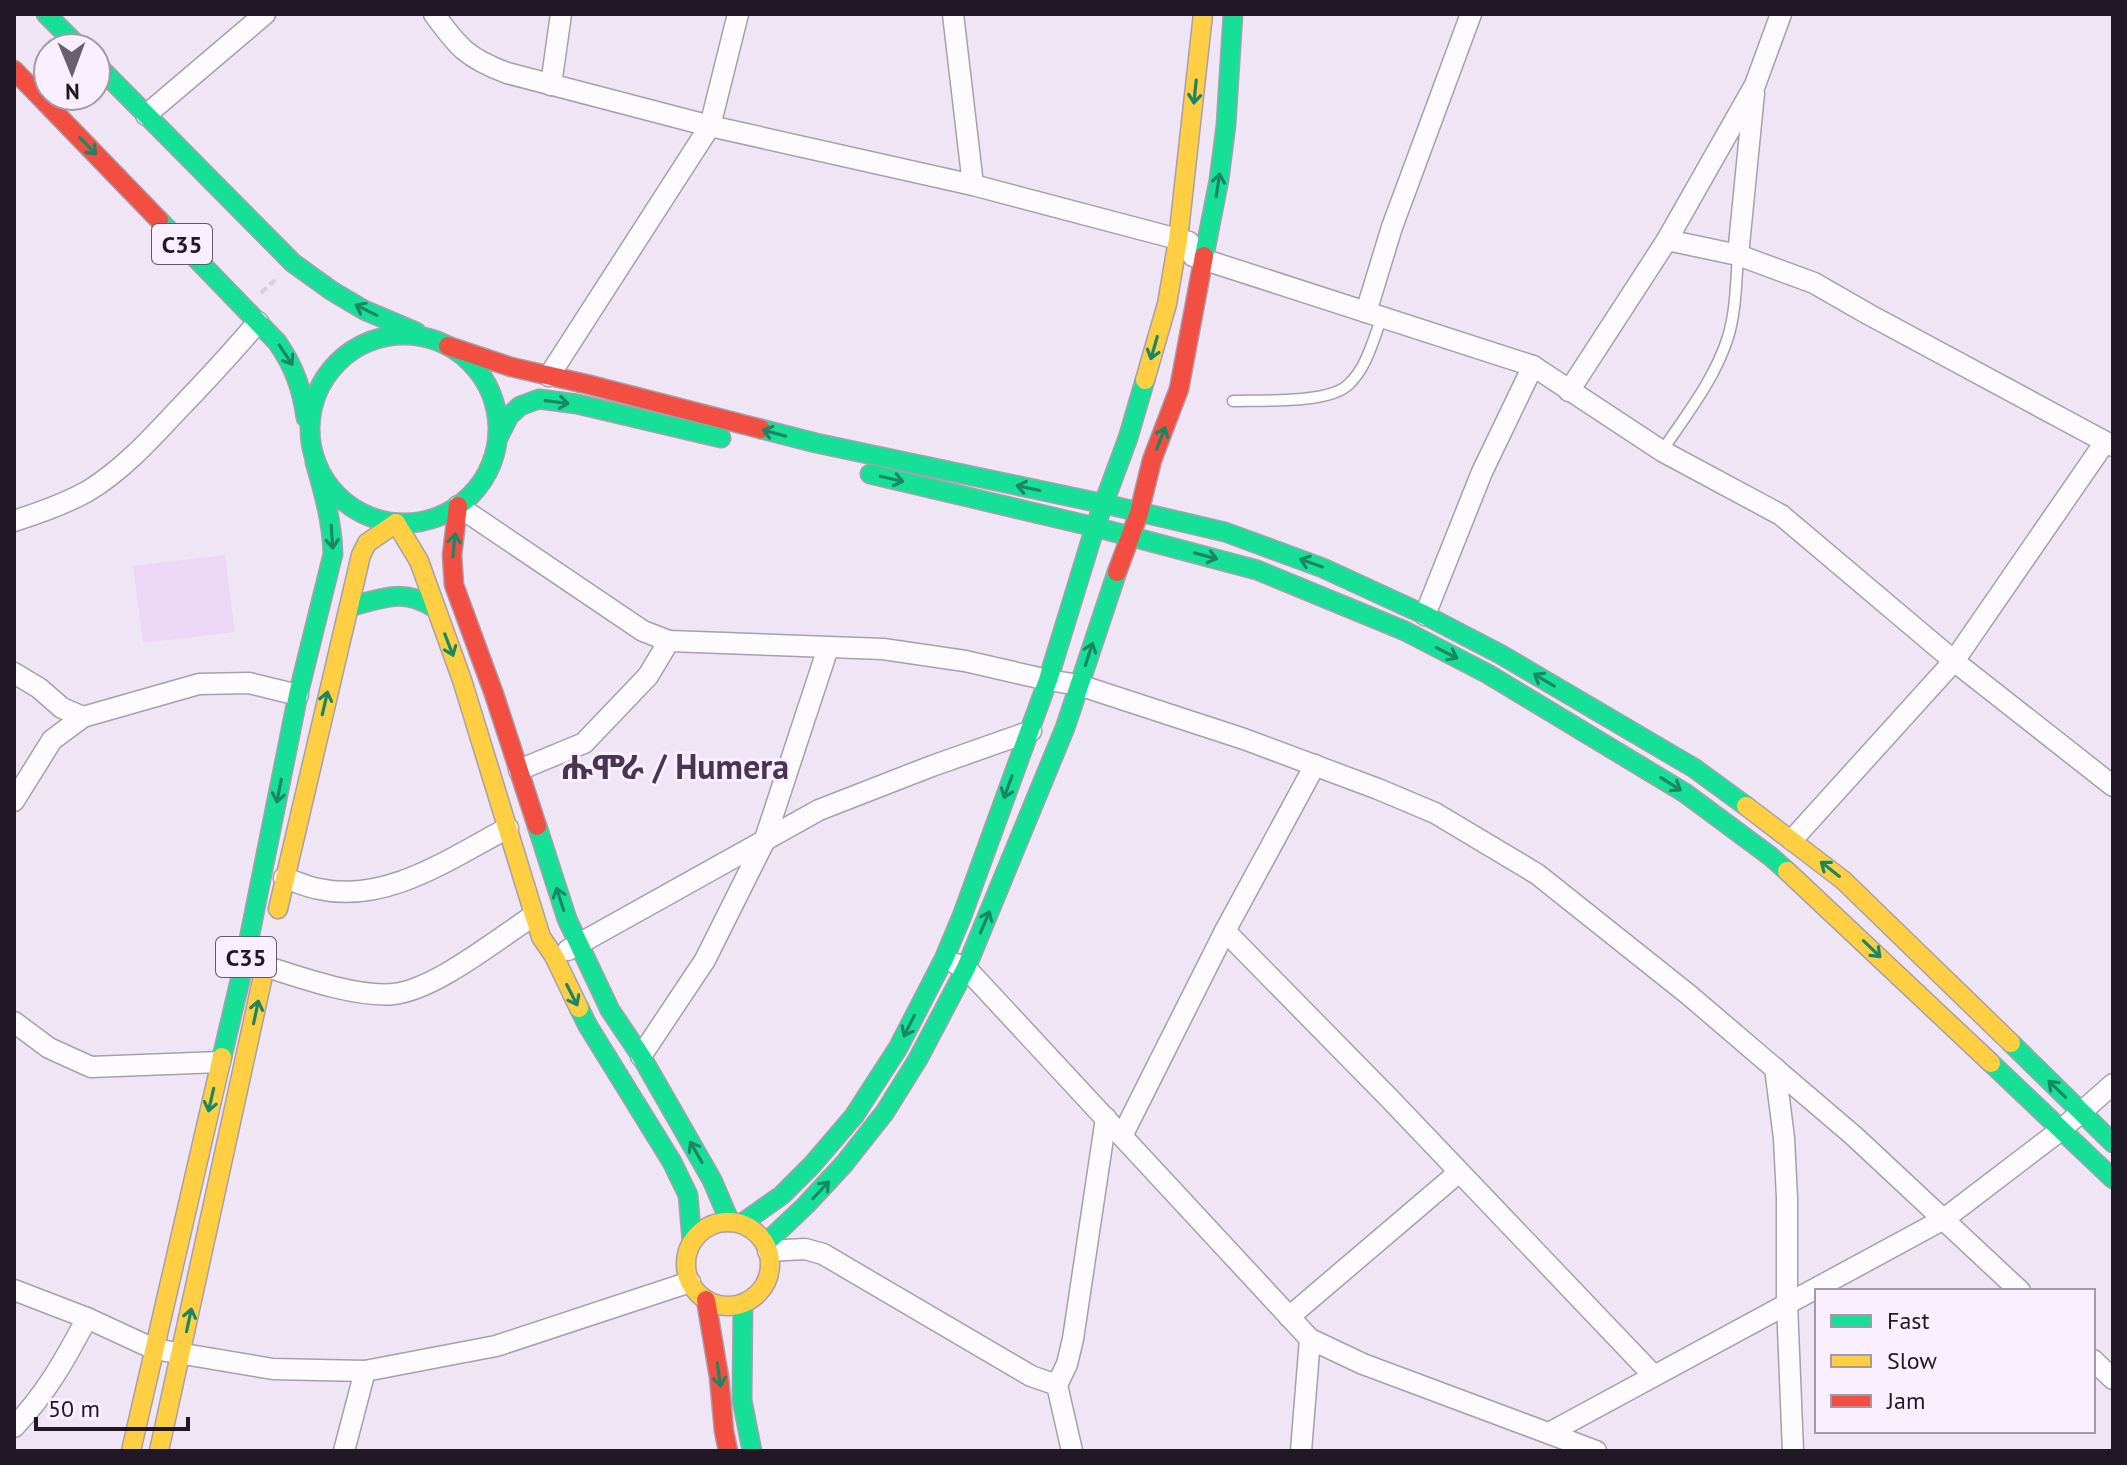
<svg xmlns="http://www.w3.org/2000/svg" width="2127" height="1465" viewBox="0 0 2127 1465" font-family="'PT Sans','Noto Sans Ethiopic',sans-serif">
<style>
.built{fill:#edd7f7}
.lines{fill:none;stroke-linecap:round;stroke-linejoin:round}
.lane-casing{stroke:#a79fac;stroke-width:13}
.street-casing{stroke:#a79fac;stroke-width:23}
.fast-casing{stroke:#a79fac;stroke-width:21}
.slow-casing{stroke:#a79fac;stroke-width:21}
.jam-casing{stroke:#a79fac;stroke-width:21}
.path{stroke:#d5d1d6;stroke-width:4;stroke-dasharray:8 4;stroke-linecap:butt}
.lane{stroke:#fdfbfe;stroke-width:10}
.street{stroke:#fdfbfe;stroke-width:20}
.fast{stroke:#16e098;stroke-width:18}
.slow{stroke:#ffcf43;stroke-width:18}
.jam{stroke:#f24e42;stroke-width:18}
.oneway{stroke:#1b8664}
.labels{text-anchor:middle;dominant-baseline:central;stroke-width:6;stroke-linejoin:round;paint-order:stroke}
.shield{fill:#f9effe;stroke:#625866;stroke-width:2}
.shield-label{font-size:24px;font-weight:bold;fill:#211825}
.district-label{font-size:34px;font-weight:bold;fill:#493453;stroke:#f9effe}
</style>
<rect width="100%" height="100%" fill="#f0e5f5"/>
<polygon class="built" points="225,555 235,632 143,643 133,566"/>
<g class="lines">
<defs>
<g id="lane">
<path d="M1233 401C1261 400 1330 404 1349 384 1367 367 1373 340 1382 317"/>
<path d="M1662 451C1686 415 1715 379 1728 337 1736 311 1736 282 1738 255"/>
</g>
<g id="street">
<path d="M434 14C458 47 467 58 507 73L710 126 973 185 1189 242"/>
<polyline points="953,14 973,185"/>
<polyline points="551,85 561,14"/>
<polyline points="146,115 265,14"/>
<polyline points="1667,240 1738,255 1814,283 1868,314 2113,446"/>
<polyline points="1738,255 1754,93"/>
<polyline points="1193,256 1533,366 1662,451 1781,515 1954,661 2113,786"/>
<polyline points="1366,312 1392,227 1471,14"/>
<polyline points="549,376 710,126 738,14"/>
<polyline points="1569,391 1667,240 1755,85 1781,14"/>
<polyline points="458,506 643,631 669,641 883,649 965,661 1048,680 1079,685 1244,739 1378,789 1435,813 1537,874 1689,995 1854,1136 2020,1291"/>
<path d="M14 521C39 513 65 504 88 491 121 471 149 441 175 413 203 384 231 354 258 322"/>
<polyline points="1425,615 1482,472 1533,366"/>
<polyline points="14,673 39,688 62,708 83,717"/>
<polyline points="519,770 584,743 648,676 669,641"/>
<polyline points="14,801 52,740 83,717 199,684 249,683 298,695"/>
<polyline points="1792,840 1954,661 2105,442"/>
<path d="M284 878C295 881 307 887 319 889 387 904 450 858 508 828"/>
<polyline points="1225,931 1390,1099 1654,1376"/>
<polyline points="568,950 819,810 932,766 1031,731"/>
<path d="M255 963C293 975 355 998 394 994 436 989 496 940 533 916"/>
<polyline points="956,964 966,968 1310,1339 1363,1364 1596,1451"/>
<polyline points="14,1022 49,1048 91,1067 220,1062"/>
<polyline points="641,1056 705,960 764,842 828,648"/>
<polyline points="1775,1068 1784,1138 1787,1198 1787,1304 1793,1451"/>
<polyline points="1122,1136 1225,931 1315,765"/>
<polyline points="768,1251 805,1249 823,1254 1031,1376 1057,1385"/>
<polyline points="14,1290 87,1318 154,1349 273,1369 365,1371 496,1346 690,1282"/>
<polyline points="1289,1317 1458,1173"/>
<polyline points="2093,1360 2113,1379"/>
<path d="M14 1427C46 1394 66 1358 87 1318"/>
<polyline points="1549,1433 1944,1219 2062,1129 2113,1084"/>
<polyline points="344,1451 365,1371"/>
<polyline points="1072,1451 1057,1385 1067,1364 1073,1339 1106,1118"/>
<polyline points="1301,1451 1310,1339"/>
</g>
<g id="fast">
<polyline points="46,14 80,48"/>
<polyline points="96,64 293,263 332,291 364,310 416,332"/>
<path d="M159 220 277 342C294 366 302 389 306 418"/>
<polyline points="1204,256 1219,180 1226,125 1233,14"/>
<circle cx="404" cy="429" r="94"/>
<polyline points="761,429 816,443 1105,504 1225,532 1323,568 1425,615 1500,654 1694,768 1746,806"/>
<polyline points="498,438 509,416 520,406 539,399 577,404 721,438"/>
<polyline points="870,474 1095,527 1257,570 1405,631 1488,674 1685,793 1770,856 1787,871"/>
<path d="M349 607C383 598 405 587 436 609"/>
<polyline points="537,826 567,919 610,1010 641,1056 712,1180 730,1222"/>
<polyline points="579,1008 588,1026 672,1162 688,1195 692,1241"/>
<polyline points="2011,1043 2113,1143"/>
<path d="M222 1057 245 959 298 695 333 554C332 522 324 493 315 462"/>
<polyline points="1991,1063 2113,1179"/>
<polyline points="741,1224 782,1195 812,1165 854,1116 898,1048 944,959 962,916 1048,680 1095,527 1128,438 1145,380"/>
<polyline points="765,1244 806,1205 844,1164 885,1112 918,1059 966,968 1065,728 1117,572"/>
<polyline points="743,1303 742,1400 752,1451"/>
</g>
<g id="slow">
<polyline points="1145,380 1167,304 1178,240 1203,14"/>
<polyline points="396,523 419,561 462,680 541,937 554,956 579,1008"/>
<polyline points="1746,806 1843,880 2011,1043"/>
<polyline points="1787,871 1991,1063"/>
<polyline points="278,909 361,555 367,543 396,523"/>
<circle cx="728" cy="1264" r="42"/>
<polyline points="131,1451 222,1057"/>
<polyline points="159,1451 266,962"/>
</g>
<g id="jam">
<polyline points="14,70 159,220"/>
<polyline points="448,346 511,367 586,384 761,429"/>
<polyline points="458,506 452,555 454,585 494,694 537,826"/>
<polyline points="1117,572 1139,513 1152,460 1179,389 1204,256"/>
<polyline points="706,1300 719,1377 724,1431 728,1451"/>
</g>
</defs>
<use href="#lane" class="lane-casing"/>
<use href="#street" class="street-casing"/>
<use href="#fast" class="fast-casing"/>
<use href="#slow" class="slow-casing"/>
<use href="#jam" class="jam-casing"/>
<polyline class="path" points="261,293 275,280"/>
<use href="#lane" class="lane"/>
<use href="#street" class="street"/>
<use href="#fast" class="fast"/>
<use href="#slow" class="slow"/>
<use href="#jam" class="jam"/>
</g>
<defs><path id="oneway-shaft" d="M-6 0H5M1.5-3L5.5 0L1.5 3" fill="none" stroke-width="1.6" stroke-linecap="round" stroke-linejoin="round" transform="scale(2)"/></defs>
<g class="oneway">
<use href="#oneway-shaft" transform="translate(1195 92) rotate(96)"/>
<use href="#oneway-shaft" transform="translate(88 146) rotate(46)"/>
<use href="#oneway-shaft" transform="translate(1218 185) rotate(-81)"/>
<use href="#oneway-shaft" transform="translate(366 310) rotate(-153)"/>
<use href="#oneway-shaft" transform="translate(1154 348) rotate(106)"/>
<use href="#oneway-shaft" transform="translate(286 355) rotate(56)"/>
<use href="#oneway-shaft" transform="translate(557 402) rotate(7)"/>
<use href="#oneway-shaft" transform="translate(774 433) rotate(-165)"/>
<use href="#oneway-shaft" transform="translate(1161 438) rotate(-69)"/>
<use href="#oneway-shaft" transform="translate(892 479) rotate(13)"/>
<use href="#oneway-shaft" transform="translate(1028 488) rotate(-168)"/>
<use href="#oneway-shaft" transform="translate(332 537) rotate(86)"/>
<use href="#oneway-shaft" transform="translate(454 545) rotate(-85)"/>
<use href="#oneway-shaft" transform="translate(1206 556) rotate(15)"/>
<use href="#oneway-shaft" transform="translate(1311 563) rotate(-160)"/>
<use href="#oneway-shaft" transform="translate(449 645) rotate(69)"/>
<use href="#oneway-shaft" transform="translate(1447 653) rotate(27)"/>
<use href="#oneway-shaft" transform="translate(1089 654) rotate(-72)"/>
<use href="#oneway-shaft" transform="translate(1544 680) rotate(-149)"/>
<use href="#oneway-shaft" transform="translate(325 703) rotate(-77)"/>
<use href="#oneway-shaft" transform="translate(1671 784) rotate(32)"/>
<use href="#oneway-shaft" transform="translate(1008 787) rotate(110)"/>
<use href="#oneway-shaft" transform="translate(279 791) rotate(101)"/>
<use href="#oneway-shaft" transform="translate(1830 869) rotate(-142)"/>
<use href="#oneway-shaft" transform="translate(560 899) rotate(-108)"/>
<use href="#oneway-shaft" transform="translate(985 922) rotate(-67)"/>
<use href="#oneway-shaft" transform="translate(1872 949) rotate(44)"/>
<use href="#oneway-shaft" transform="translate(572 995) rotate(63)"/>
<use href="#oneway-shaft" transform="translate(256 1012) rotate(-78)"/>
<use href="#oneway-shaft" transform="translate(909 1026) rotate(117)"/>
<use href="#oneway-shaft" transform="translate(2057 1089) rotate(-136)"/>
<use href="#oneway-shaft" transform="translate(211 1100) rotate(103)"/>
<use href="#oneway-shaft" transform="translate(696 1152) rotate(-120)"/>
<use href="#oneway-shaft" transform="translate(821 1190) rotate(-47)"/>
<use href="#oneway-shaft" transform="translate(189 1320) rotate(-78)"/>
<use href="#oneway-shaft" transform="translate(719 1375) rotate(82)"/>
</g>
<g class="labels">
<g class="shield">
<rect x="152" y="224" width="60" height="40" rx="6"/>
<rect x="216" y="937" width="60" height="40" rx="6"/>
</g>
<g class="shield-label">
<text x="182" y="244">C35</text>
<text x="246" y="957">C35</text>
</g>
<g class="district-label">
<text x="675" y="766">ሑሞራ / Humera</text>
</g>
</g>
<rect width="2127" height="1465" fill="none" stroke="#211825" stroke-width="32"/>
<rect x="1815" y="1289" width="280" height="144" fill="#f9effe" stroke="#a399a7" stroke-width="2"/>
<rect x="1831" y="1315" width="40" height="12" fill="#16e098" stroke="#a399a7" stroke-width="2"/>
<text x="1887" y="1329" font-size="24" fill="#211825">Fast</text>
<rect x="1831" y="1355" width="40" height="12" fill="#ffcf43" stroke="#a399a7" stroke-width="2"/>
<text x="1887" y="1369" font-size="24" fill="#211825">Slow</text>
<rect x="1831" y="1395" width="40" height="12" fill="#f24e42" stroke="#a399a7" stroke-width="2"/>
<text x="1887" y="1409" font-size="24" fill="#211825">Jam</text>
<g transform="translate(72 72) rotate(179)"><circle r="38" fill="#f9effe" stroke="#a399a7" stroke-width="2"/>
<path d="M0-6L14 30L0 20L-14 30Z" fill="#69606e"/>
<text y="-12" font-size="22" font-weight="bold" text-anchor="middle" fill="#211825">N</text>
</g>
<path d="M36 1417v12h152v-12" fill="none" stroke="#211825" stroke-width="4"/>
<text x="48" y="1417" font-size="24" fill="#211825" stroke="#f9effe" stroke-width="6" paint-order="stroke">50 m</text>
</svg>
